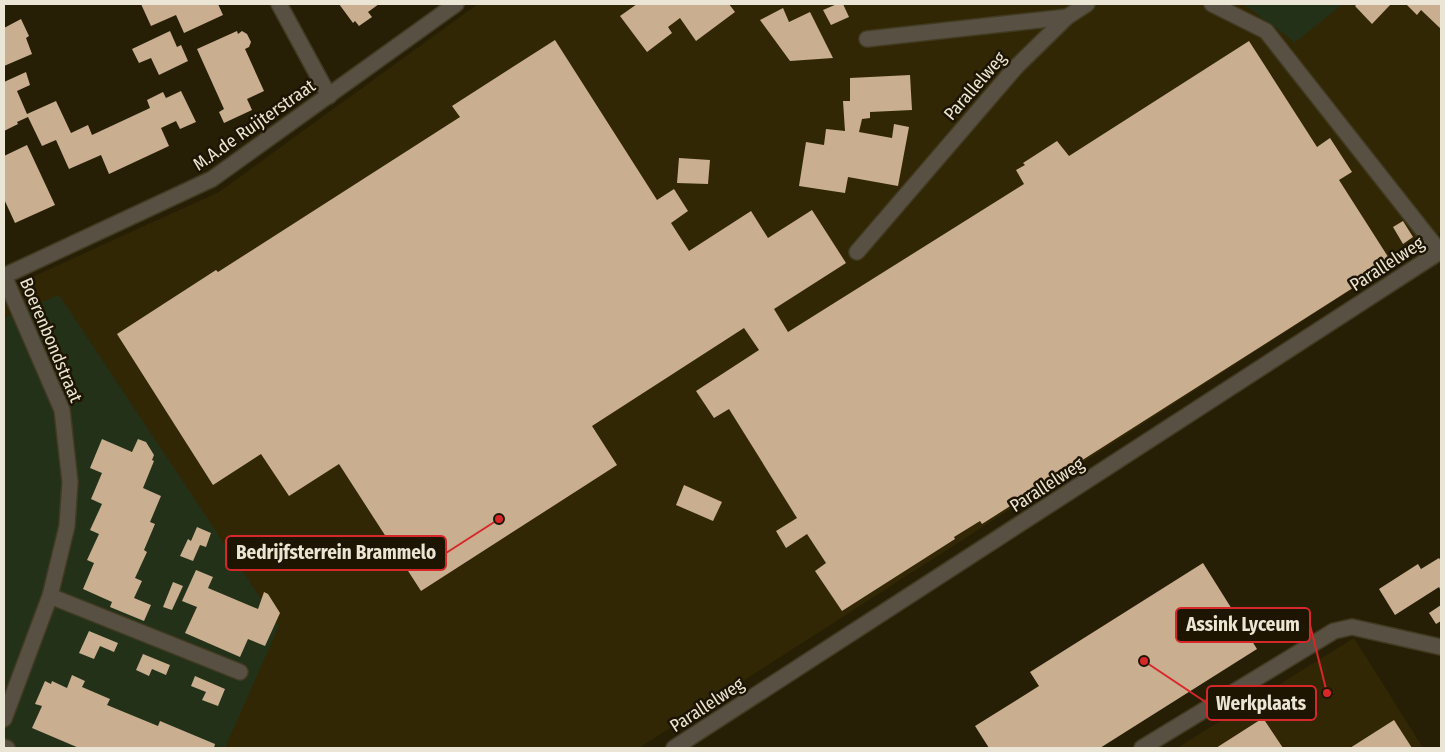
<svg xmlns="http://www.w3.org/2000/svg" width="1445" height="752" viewBox="0 0 1445 752" font-family="'Fira Sans Condensed',sans-serif">
<style>
.built{fill:#322704}
.green{fill:#233118}
.building{fill:#c9ae90}
.lines{fill:none;stroke-linecap:round;stroke-linejoin:round}
.street-casing{stroke:#423b22;stroke-width:18}
.street{stroke:#575043;stroke-width:15}
.labels{text-anchor:middle;dominant-baseline:central;stroke-width:5;stroke-linejoin:round;paint-order:stroke}
.street-label{font-size:18px;fill:#ebe5d6;stroke:#1d1500}
.leader{fill:none;stroke:#d62828;stroke-width:2}
.callout-dot{fill:#d62828;stroke:#1d1500;stroke-width:2}
.callout{fill:#1d1500;stroke:#d62828;stroke-width:2}
.callout-label{font-size:19px;text-anchor:middle;font-weight:bold;fill:#ebe5d6}
</style>
<rect width="100%" height="100%" fill="#271f05"/>
<g class="built">
<polygon points="478,4 1441,4 1441,232 639,748 4,748 4,290 219,192"/>
<polygon points="1354,638 1423,748 1177,748"/>
</g>
<g class="green">
<polygon points="1243,4 1343,4 1294,43 1291,39"/>
<polygon points="59,295 279,626 225,748 4,748 4,318"/>
</g>
<g class="building">
<polygon points="141,4 218,4 223,15 184,33 176,15 151,26"/>
<polygon points="339,4 379,4 368,12 372,17 359,26 355,21 353,23"/>
<polygon points="637,4 729,4 735,12 696,41 680,18 668,27 672,33 647,52 620,16"/>
<polygon points="837,4 843,4 849,17 831,25 823,10"/>
<polygon points="1357,4 1391,4 1372,24 1355,6"/>
<polygon points="1406,4 1441,4 1441,29 1421,10 1417,15"/>
<polygon points="783,8 789,22 810,12 833,58 790,61 760,20"/>
<polygon points="21,19 29,36 26,38 32,54 4,66 4,28"/>
<polygon points="170,31 177,47 181,45 188,61 159,75 151,58 139,63 132,49"/>
<polygon points="237,31 238,34 242,31 247,34 251,42 249,47 245,49 264,91 247,99 252,110 224,123 219,112 224,109 197,49"/>
<polygon points="555,40 657,200 674,189 688,211 671,223 689,251 751,211 768,238 812,210 846,263 774,309 788,332 1024,184 1016,170 1025,165 1023,163 1057,141 1069,156 1249,41 1317,147 1330,138 1352,172 1339,180 1392,263 982,524 980,521 954,537 955,539 842,611 815,571 826,563 807,534 786,548 776,531 797,518 729,409 714,418 696,391 759,350 744,328 592,426 617,465 421,591 339,464 289,496 261,454 213,485 117,334 216,270 218,272 460,117 452,106"/>
<polygon points="26,72 30,85 17,91 27,114 56,101 71,133 88,125 92,135 150,108 147,100 163,92 166,98 181,91 196,122 180,129 176,121 161,128 169,146 109,174 101,155 69,169 56,140 42,146 28,117 17,122 18,124 4,131 4,82"/>
<polygon points="910,75 912,110 870,112 870,118 862,119 859,132 892,138 894,124 909,127 898,186 848,177 845,193 799,186 806,142 824,145 826,129 845,131 843,101 850,101 850,78"/>
<polygon points="27,145 55,205 15,223 4,199 4,156"/>
<polygon points="679,158 710,160 708,184 677,183"/>
<polygon points="1403,221 1413,237 1403,244 1393,227"/>
<polygon points="102,439 132,452 138,439 146,442 154,455 152,460 154,461 143,488 161,496 150,522 155,524 144,550 147,552 135,578 142,581 134,598 151,605 144,621 110,607 112,602 83,589 94,563 87,560 99,534 90,530 102,504 91,499 102,473 90,468"/>
<polygon points="684,485 722,502 713,521 676,505"/>
<polygon points="197,527 211,533 206,547 200,545 193,561 180,556 188,539 191,541"/>
<polygon points="1439,558 1441,561 1441,591 1439,587 1395,615 1379,589 1418,564 1421,569"/>
<polygon points="1203,563 1257,649 1100,748 989,748 975,726 1039,686 1030,672"/>
<polygon points="196,570 213,577 208,588 258,609 264,592 268,594 280,613 265,646 248,639 240,657 185,633 197,607 182,601"/>
<polygon points="173,582 183,586 172,610 163,607"/>
<polygon points="1441,605 1441,621 1436,624 1429,613"/>
<polygon points="89,631 118,643 114,652 100,646 94,659 79,653"/>
<polygon points="143,654 170,665 166,675 152,669 149,676 136,670"/>
<polygon points="72,675 85,681 82,687 110,699 107,705 158,726 160,721 215,744 214,748 79,748 32,728 42,706 35,704 45,681 51,684 52,681 67,688"/>
<polygon points="195,676 225,689 218,706 202,700 206,692 191,686"/>
<polygon points="1263,718 1283,748 1216,748"/>
<polygon points="1394,720 1412,748 1350,748"/>
</g>
<g class="lines">
<defs>
<g id="street">
<polyline points="279,4 329,96"/>
<polyline points="1212,4 1266,31 1440,252"/>
<polyline points="867,39 1067,17"/>
<polyline points="857,252 1016,67 1067,17 1087,4"/>
<polyline points="4,276 212,179 456,4"/>
<polyline points="4,276 62,410 70,482 67,526 50,596 4,719"/>
<polyline points="50,596 240,672"/>
<polyline points="4,747 7,748"/>
<polyline points="674,748 1441,251"/>
<polyline points="1142,748 1334,631 1352,627 1441,647"/>
</g>
</defs>
<use href="#street" class="street-casing"/>
<use href="#street" class="street"/>
</g>
<g class="labels">
<g class="street-label">
<text transform="translate(975 86) rotate(-49)">Parallelweg</text>
<text transform="translate(254 125) rotate(-35)">M.A.de Ruijterstraat</text>
<text transform="translate(1387 264) rotate(-33)">Parallelweg</text>
<text transform="translate(51 340) rotate(67)">Boerenbondstraat</text>
<text transform="translate(1047 485) rotate(-33)">Parallelweg</text>
<text transform="translate(707 705) rotate(-33)">Parallelweg</text>
</g>
</g>
<path class="leader" d="M499 519L446 553M1327 693L1310 625M1144 661L1207 703"/>
<g class="callout-dot">
<circle cx="499" cy="519" r="5"/>
<circle cx="1327" cy="693" r="5"/>
<circle cx="1144" cy="661" r="5"/>
</g>
<g class="callout">
<rect x="226" y="536" width="220" height="34" rx="5"/>
<rect x="1176" y="608" width="134" height="34" rx="5"/>
<rect x="1207" y="686" width="109" height="34" rx="5"/>
</g>
<g class="callout-label">
<text x="336" y="559">Bedrijfsterrein Brammelo</text>
<text x="1243" y="631">Assink Lyceum</text>
<text x="1261" y="710">Werkplaats</text>
</g>
<rect width="1445" height="752" fill="none" stroke="#ebe5d6" stroke-width="10"/>
</svg>
